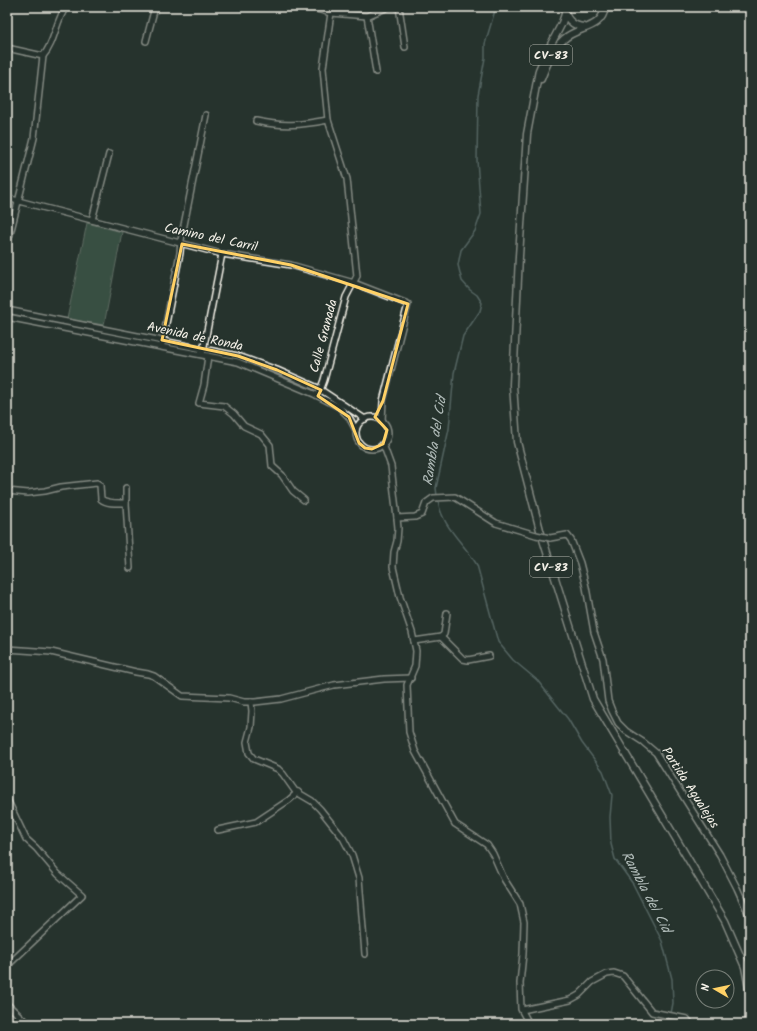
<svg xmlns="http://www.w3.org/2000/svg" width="757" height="1031" viewBox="0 0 757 1031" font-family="Kalam,sans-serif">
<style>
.green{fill:#50715b;stroke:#a2b1a2}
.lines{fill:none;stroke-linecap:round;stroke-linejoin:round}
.stream{stroke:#8da1a0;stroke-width:1.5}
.minor-casing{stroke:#f4f1e8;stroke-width:8}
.major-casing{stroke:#f4f1e8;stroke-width:9}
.minor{stroke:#26332d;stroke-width:5}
.major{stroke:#26332d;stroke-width:6}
.minor-bridge-casing{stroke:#f4f1e8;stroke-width:8;stroke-linecap:butt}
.minor-bridge{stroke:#26332d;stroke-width:5}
.marked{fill:none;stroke:#ffd166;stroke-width:3;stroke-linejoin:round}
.labels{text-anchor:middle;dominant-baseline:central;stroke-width:3.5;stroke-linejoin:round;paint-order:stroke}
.shield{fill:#26332d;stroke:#b6b8b0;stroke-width:1}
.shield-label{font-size:12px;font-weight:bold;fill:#f4f1e8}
.street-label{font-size:13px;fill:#f4f1e8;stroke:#26332d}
.water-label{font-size:14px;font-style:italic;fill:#b0bbb8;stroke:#26332d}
</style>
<rect width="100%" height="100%" fill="#26332d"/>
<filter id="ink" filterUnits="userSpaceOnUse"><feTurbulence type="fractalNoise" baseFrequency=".025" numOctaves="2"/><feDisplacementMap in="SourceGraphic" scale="8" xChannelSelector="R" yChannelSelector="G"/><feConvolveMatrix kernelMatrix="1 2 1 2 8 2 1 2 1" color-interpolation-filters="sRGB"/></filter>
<g filter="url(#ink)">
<polygon class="green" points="87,223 122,232 104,325 67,319"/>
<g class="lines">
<g class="stream">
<polyline points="437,496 436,488 449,429 454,373 463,336 480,311 482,303 477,295 470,290 462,281 458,265 461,250 475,231 481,214 477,160 478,95 485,58 485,44 496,7"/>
<path d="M438 500C441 526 464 543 477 565L498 642 513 660 537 680 568 719 582 743 603 771 612 795 610 817 611 844 615 859 633 884 662 941 672 979 673 1003 669 1024"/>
</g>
<defs>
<g id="minor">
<polyline points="309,7 331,13 367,16 388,7"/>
<polyline points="399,7 405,47"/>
<polyline points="367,16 376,72"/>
<polyline points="146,41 155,7"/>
<polyline points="7,48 43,56"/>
<path d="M256 121C284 127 300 125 328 120"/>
<polyline points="7,198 222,254 291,265 354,283 408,304 383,401 382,421"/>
<polyline points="92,220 109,154"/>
<path d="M7 246 34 138 43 56C55 43 55 22 66 7"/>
<polyline points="7,310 238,356 277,370 318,388 365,419"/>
<polyline points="7,317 238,362 314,394 339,407 349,417 356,430"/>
<polyline points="162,344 180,253 181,240 206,115"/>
<polyline points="203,351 222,254"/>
<polyline points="208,356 204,385 199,403 224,406 234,414 244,426 261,434 270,445 272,466 282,475 293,491 304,500"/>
<polyline points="318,396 324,380 346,297 357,276 347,179 328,120 325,90 323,68 331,13"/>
<circle cx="372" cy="433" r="16"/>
<polyline points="383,444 391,466 397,518 415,517 422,514 426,503 433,498 455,497 496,523 536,535"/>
<path d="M7 491 28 493 45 491 61 487 97 483 100 485 101 499C107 504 118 503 126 503V488"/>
<polyline points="126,503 130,568"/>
<polyline points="397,518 398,528 397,541 394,552 393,567 400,597 412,632 416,651 415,666 407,685 409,732 415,751 455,824 487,845 493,854 504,879 520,904 524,922 523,954 520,983 521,1009 529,1024"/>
<polyline points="550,538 567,535 571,540 580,563 586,587 594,632 603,659 608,701 612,711 618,723 626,731 643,742 656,753 720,855 737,888 750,917"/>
<polyline points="441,637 444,634 447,613"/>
<polyline points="414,641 441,637 463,659 468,660 489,656"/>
<polyline points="7,649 51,652 136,672 148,674 154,676 182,696 229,698 244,702 255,702 281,699 334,685 384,679 411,678"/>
<polyline points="251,702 252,711 251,727 247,742 249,753 254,759 278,769 283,774 295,791 312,801 320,809 343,838 352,855 359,878 365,954"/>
<polyline points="7,799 26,839 36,848 58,874 82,895 7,966"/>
<polyline points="218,830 256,822 289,800 298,792"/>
<polyline points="7,1004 28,1024"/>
<polyline points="522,1010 570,1000 579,995 592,982 607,974 614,973 623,976 652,1012 687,1019 691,1024"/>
</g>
<g id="major">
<path d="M564 7C565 18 572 26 584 27"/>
<polyline points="565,14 562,23 546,54 539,70 527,134 519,256 513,385 517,442 540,530 593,699 725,921 745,967 750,994"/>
<path d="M541 79C547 64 552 50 564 39 578 26 602 30 605 7"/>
</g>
</defs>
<use href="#minor" class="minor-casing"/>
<use href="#major" class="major-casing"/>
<use href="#minor" class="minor"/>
<use href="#major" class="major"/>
<defs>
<polyline id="minor-bridge" points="536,535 550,538"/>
</defs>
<use href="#minor-bridge" class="minor-bridge-casing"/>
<use href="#minor-bridge" class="minor-bridge"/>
</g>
</g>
<path d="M0 0H757V1031H0ZM182 244 291 265 408 304 383 401 375 417 387 430 383 444 372 449 365 448 359 443 349 417 318 396 321 390 277 370 238 356 162 340Z" fill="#26332d" fill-opacity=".55" fill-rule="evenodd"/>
<path class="marked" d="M182 244 291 265 408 304 383 401 375 417 387 430 383 444 372 449 365 448 359 443 349 417 318 396 321 390 277 370 238 356 162 340Z"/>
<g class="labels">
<g class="shield">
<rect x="530" y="45" width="42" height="20" rx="3"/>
<rect x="530" y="557" width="42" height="20" rx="3"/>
</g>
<g class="shield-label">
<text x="551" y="55">CV-83</text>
<text x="551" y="567">CV-83</text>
</g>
<g class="street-label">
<text transform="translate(211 238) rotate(12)">Camino del Carril</text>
<text transform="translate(324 336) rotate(-75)">Calle Granada</text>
<text transform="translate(195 337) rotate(12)">Avenida de Ronda</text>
<text transform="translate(690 788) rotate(57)">Partida Agualejas</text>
</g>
<g class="water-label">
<text transform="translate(435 441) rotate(-81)">Rambla del Cid</text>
<text transform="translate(646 892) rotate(62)">Rambla del Cid</text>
</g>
</g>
<rect width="757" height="1031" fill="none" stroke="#26332d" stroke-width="24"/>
<rect x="12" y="12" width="733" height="1007" fill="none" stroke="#f4f1e8" stroke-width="1.5" filter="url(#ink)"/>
<g transform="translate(715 989) rotate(279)"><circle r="19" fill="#26332d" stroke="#787f78"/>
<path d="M0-3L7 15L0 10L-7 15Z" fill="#ffd166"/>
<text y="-6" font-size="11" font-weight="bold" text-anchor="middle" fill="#f4f1e8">N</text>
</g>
</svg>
